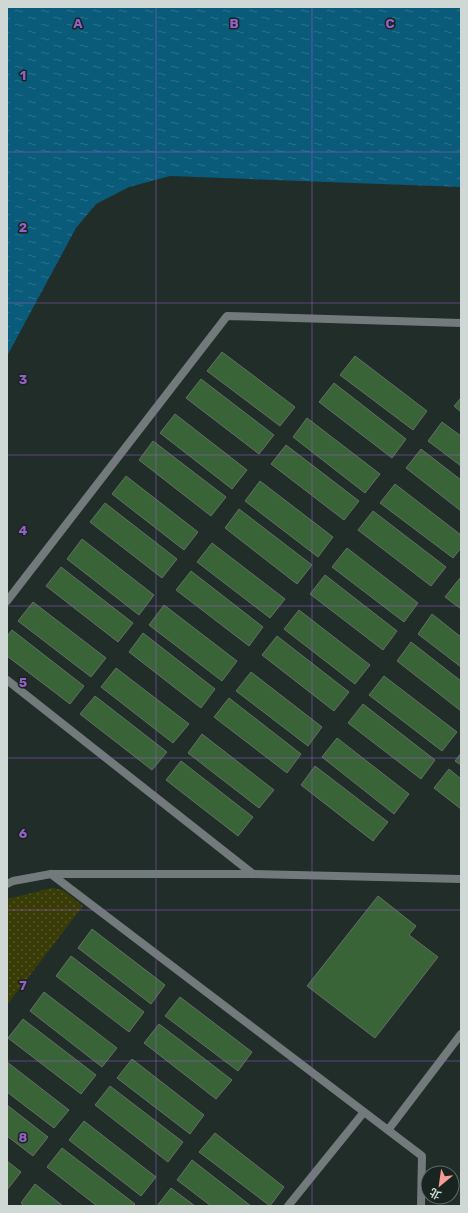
<svg xmlns="http://www.w3.org/2000/svg" width="468" height="1213" viewBox="0 0 468 1213" font-family="Rubik,'Noto Sans TC',sans-serif">
<style>
.grass{fill:url(#grass-dots)}
.water{fill:url(#water-ripples)}
.building{fill:#396437;stroke:#666f65}
.lines{fill:none;stroke-linecap:round;stroke-linejoin:round}
.service{stroke:#737a7b;stroke-width:8}
.grid{fill:none;stroke:#9460c6;stroke-width:1;stroke-opacity:0.55}
.grid-label{font-size:13px;text-anchor:middle;font-weight:bold;fill:#9460c6;stroke:#172420;stroke-width:3;stroke-linejoin:round;paint-order:stroke}
</style>
<defs>
<pattern id="grass-dots" width="8" height="8" patternUnits="userSpaceOnUse"><rect width="8" height="8" fill="#393c06"/><path d="M2 2h.1M6 6h.1" fill="none" stroke="#555729" stroke-width="1.8" stroke-linecap="round"/></pattern>
<pattern id="water-ripples" width="26" height="14" patternUnits="userSpaceOnUse"><rect width="26" height="14" fill="#0a5a7a"/><path d="M2 4q2-2 4 0t4 0M15 11q2-2 4 0t4 0" fill="none" stroke="#2d718c"/></pattern>
</defs>
<rect width="100%" height="100%" fill="#212d29"/>
<polygon class="grass" points="52,888 63,890 83,906 7,1005 7,899"/>
<polygon class="water" points="7,7 461,7 461,187 170,176 129,187 96,204 76,228 7,356"/>
<g class="building">
<polygon points="222,352 295,407 280,426 207,371"/>
<polygon points="355,356 427,411 413,430 340,375"/>
<polygon points="201,379 274,435 259,454 186,398"/>
<polygon points="334,383 406,439 392,458 319,402"/>
<polygon points="461,398 461,412 454,406"/>
<polygon points="175,414 247,470 232,489 160,433"/>
<polygon points="307,418 380,474 365,493 293,437"/>
<polygon points="442,422 461,436 461,466 428,441"/>
<polygon points="153,441 226,497 211,516 139,460"/>
<polygon points="286,445 359,501 344,520 271,464"/>
<polygon points="421,449 461,480 461,511 406,468"/>
<polygon points="126,476 198,532 184,550 112,494"/>
<polygon points="260,481 333,537 318,557 245,501"/>
<polygon points="395,484 461,535 461,548 453,558 380,503"/>
<polygon points="105,503 177,559 162,578 90,522"/>
<polygon points="239,509 312,565 297,584 225,528"/>
<polygon points="373,511 446,567 431,586 358,530"/>
<polygon points="82,539 154,595 139,615 67,559"/>
<polygon points="212,543 285,599 270,618 197,562"/>
<polygon points="347,548 418,603 404,622 332,567"/>
<polygon points="61,567 133,623 118,642 46,586"/>
<polygon points="191,571 263,627 249,646 176,590"/>
<polygon points="325,575 397,631 383,650 310,594"/>
<polygon points="460,578 461,579 461,609 445,597"/>
<polygon points="33,602 106,658 91,677 18,621"/>
<polygon points="164,605 237,661 222,681 149,625"/>
<polygon points="299,610 370,665 355,684 284,629"/>
<polygon points="432,614 461,637 461,667 418,634"/>
<polygon points="12,630 84,686 70,704 7,656 7,636"/>
<polygon points="143,633 215,689 201,708 129,652"/>
<polygon points="277,636 349,692 334,711 262,655"/>
<polygon points="411,642 461,681 461,711 397,661"/>
<polygon points="116,668 189,724 173,743 101,687"/>
<polygon points="251,672 322,727 308,746 236,691"/>
<polygon points="384,676 457,732 442,751 369,695"/>
<polygon points="95,696 167,752 152,770 80,714"/>
<polygon points="229,698 301,754 287,773 214,717"/>
<polygon points="363,704 435,760 421,779 348,723"/>
<polygon points="202,734 274,790 259,808 188,753"/>
<polygon points="337,738 409,794 394,814 322,757"/>
<polygon points="461,753 461,765 455,761"/>
<polygon points="181,761 253,817 238,836 166,780"/>
<polygon points="315,766 388,822 373,841 301,785"/>
<polygon points="449,769 461,779 461,809 434,788"/>
<polygon points="378,896 416,926 409,935 438,957 375,1038 307,986"/>
<polygon points="92,929 165,985 151,1004 78,948"/>
<polygon points="71,956 144,1012 129,1032 56,976"/>
<polygon points="44,992 117,1048 102,1067 30,1011"/>
<polygon points="180,997 252,1052 238,1071 165,1016"/>
<polygon points="23,1019 96,1075 81,1094 8,1038"/>
<polygon points="159,1024 232,1080 216,1099 144,1043"/>
<polygon points="132,1059 204,1115 190,1134 117,1078"/>
<polygon points="7,1062 69,1110 54,1128 7,1092"/>
<polygon points="110,1086 183,1142 168,1162 95,1105"/>
<polygon points="7,1105 48,1137 33,1156 7,1136"/>
<polygon points="84,1121 156,1177 141,1196 69,1140"/>
<polygon points="215,1133 284,1187 270,1206 199,1152"/>
<polygon points="62,1148 135,1204 133,1206 97,1206 47,1167"/>
<polygon points="192,1160 251,1206 211,1206 177,1180"/>
<polygon points="7,1161 21,1172 7,1190"/>
<polygon points="35,1184 63,1206 24,1206 21,1203"/>
<polygon points="171,1188 195,1206 157,1206"/>
</g>
<g class="lines">
<g class="service">
<polyline points="7,601 227,316 461,323"/>
<polyline points="7,680 253,874"/>
<polyline points="51,874 422,1156 421,1206"/>
<polyline points="7,884 13,881 51,874 253,874 461,879"/>
<polyline points="388,1130 461,1034"/>
<polyline points="288,1206 364,1112"/>
</g>
</g>
<path class="grid" d="M156 7V1206M312 7V1206M7 152H461M7 303H461M7 455H461M7 606H461M7 758H461M7 910H461M7 1061H461"/>
<g class="grid-label">
<text x="78" y="28">A</text>
<text x="234" y="28">B</text>
<text x="390" y="28">C</text>
<text x="23" y="80">1</text>
<text x="23" y="232">2</text>
<text x="23" y="384">3</text>
<text x="23" y="535">4</text>
<text x="23" y="687">5</text>
<text x="23" y="838">6</text>
<text x="23" y="990">7</text>
<text x="23" y="1142">8</text>
</g>
<rect width="468" height="1213" fill="none" stroke="#d0d8d5" stroke-width="16"/>
<g transform="translate(440 1185) rotate(209)"><circle r="19" fill="#172420" stroke="#616c68"/>
<path d="M0-3L7 15L0 10L-7 15Z" fill="#f59c96"/>
<text y="-6" font-size="11" font-weight="bold" text-anchor="middle" fill="#d0d8d5">北</text>
</g>
</svg>
